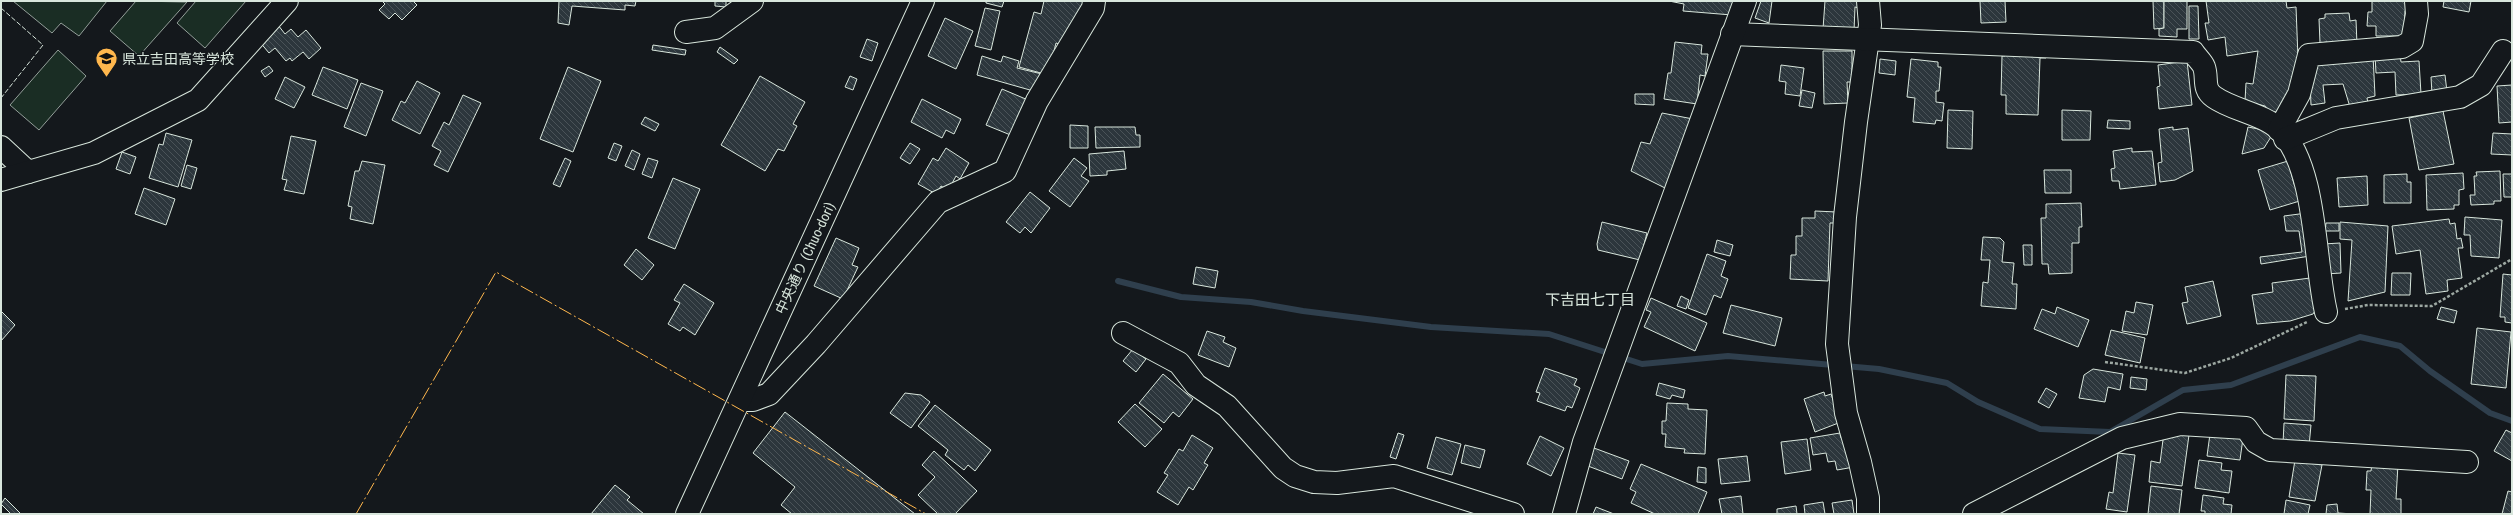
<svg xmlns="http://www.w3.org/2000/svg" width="2513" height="515" viewBox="0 0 2513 515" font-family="'Roboto Condensed','Noto Sans JP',sans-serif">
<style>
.green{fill:#1a2d24;stroke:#939e99}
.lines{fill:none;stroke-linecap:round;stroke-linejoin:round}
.stream{stroke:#2f3f4d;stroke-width:6}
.building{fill:url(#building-back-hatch);stroke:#d8e6dc}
.minor-casing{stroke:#d8e6dc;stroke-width:24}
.path{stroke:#9da8a2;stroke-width:2.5;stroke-dasharray:3 2;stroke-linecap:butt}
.minor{stroke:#14181c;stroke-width:22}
.fence{stroke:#d8e6dc;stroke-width:1;stroke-dasharray:5 2;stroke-linecap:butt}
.power{stroke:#ffb74d;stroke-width:1;stroke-dasharray:14 3 2 3;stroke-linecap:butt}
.labels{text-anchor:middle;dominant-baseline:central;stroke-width:3;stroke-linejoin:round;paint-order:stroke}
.poi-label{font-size:14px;fill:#d8e6dc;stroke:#14181c;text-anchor:start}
.street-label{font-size:14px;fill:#d8e6dc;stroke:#14181c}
.neighbourhood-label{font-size:15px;fill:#d8e6dc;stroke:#14181c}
</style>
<defs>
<pattern id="building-back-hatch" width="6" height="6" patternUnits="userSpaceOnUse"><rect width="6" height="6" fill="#2c363c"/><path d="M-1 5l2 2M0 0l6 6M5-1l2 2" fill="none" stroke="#4a5358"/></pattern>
</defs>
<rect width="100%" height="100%" fill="#14181c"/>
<g class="green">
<polygon points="13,1 107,1 79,36 61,23 52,33"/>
<polygon points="136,1 187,2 139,56 110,31"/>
<polygon points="196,1 246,1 205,48 177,23"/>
<polygon points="58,50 86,76 39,130 10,105"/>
</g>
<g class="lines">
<polyline class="stream" points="1118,281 1181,297 1251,302 1303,311 1431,327 1549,334 1642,364 1728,356 1879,369 1947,383 1978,402 2040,429 2110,432 2183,390 2231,385 2360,337 2400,346 2430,371 2490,413 2512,421"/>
</g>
<g class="building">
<polygon points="382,1 413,1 417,5 402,20 395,13 389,19 379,10 385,4"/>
<polygon points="559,1 636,1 635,6 625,5 625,10 572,6 569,25 558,23"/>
<polygon points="715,1 726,1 726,7 715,6"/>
<polygon points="986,1 1004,1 1002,7 986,3"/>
<polygon points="1044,1 1085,1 1064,46 1056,43 1048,75 1019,67 1034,12 1041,14"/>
<polygon points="1669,1 1737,1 1732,15 1683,11 1684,4"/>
<polygon points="1761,1 1772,1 1769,23 1755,18"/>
<polygon points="1825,1 1859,1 1859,8 1855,7 1854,31 1823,29"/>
<polygon points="1980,1 2005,1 2006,22 1981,23"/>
<polygon points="2153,1 2164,1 2164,28 2154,29"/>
<polygon points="2164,1 2187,1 2187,29 2177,29 2177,37 2159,36 2159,29 2164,28"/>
<polygon points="2206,1 2286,1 2287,8 2296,7 2298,58 2284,112 2269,112 2265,106 2245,101 2246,83 2253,84 2258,51 2227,56 2225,37 2208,40 2205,23 2209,23"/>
<polygon points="2372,1 2408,1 2408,11 2405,11 2404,36 2376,36 2376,26 2367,26 2368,12 2372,12"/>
<polygon points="2444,1 2471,1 2469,12 2443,7"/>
<polygon points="2189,6 2198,6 2199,39 2189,39"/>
<polygon points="985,8 1000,11 991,50 975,46"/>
<polygon points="2349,13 2350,21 2356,20 2357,45 2328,46 2327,42 2320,43 2319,19 2325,18 2325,14"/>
<polygon points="945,18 973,31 956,69 928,56"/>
<polygon points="278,25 285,34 291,29 298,37 306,30 321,48 309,59 303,52 292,61 290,58 286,61 275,48 269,53 259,41"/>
<polygon points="867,39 878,43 872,61 860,57"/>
<polygon points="1675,42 1702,45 1701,54 1708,54 1705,76 1700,75 1697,104 1664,99 1668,73 1671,73"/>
<polygon points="653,45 686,50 685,55 652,50"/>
<polygon points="720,47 738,60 734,64 717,52"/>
<polygon points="2006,49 2046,50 2046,58 2040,58 2038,115 2006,114 2006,95 2001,95 2002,56 2005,56"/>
<polygon points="1823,51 1852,51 1852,82 1847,82 1848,103 1824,104"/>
<polygon points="2400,54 2401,62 2419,61 2421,94 2396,95 2395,72 2376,73 2375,55"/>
<polygon points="2373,55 2375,96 2367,98 2368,103 2350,107 2343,84 2323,85 2325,103 2311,105 2310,81 2314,61"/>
<polygon points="982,56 1001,62 1003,56 1019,61 1017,68 1042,74 1037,92 977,75"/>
<polygon points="1880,59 1896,61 1895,75 1879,73"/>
<polygon points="1911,59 1938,62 1938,67 1941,67 1939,91 1936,91 1936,102 1944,103 1942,121 1936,120 1935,124 1913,122 1915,98 1907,97"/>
<polygon points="2187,61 2192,105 2159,109 2157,87 2160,86 2158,65"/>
<polygon points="1781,65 1804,68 1800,96 1785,94 1786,82 1779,81"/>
<polygon points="269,66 273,71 265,77 261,71"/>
<polygon points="323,67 358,80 347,109 312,95"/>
<polygon points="568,67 601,81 573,152 540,139"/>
<polygon points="2445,75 2447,92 2432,94 2431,77"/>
<polygon points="760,76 805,102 793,124 797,126 784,151 778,149 765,171 721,145"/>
<polygon points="850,76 857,79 853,90 845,87"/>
<polygon points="285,77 305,87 294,108 275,99"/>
<polygon points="417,81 440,93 420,134 392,120 401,101 405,103"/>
<polygon points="361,83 383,91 366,136 344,127"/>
<polygon points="2512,85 2512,122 2499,123 2497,86"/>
<polygon points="1002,89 1028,100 1013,136 986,125"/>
<polygon points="1802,90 1815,93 1812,108 1799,106"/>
<polygon points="1635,94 1654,94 1654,105 1635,104"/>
<polygon points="463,95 481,103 448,172 434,165 441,151 432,146 444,122 449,125"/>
<polygon points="922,99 961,119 954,134 946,130 942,138 911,122"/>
<polygon points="1948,110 1973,111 1972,149 1947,148"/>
<polygon points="2062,110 2091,111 2090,140 2062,140"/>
<polygon points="2443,111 2454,164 2419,170 2409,118"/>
<polygon points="1662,113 1693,119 1665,188 1631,171 1641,142 1650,144"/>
<polygon points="645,117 659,124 655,131 641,124"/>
<polygon points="2108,120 2130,121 2130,129 2107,128"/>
<polygon points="1070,125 1088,126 1088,148 1070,148"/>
<polygon points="1095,127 1135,127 1136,135 1140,135 1140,147 1096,148"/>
<polygon points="2173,127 2173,130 2188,128 2193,171 2175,180 2160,182 2158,163 2162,162 2159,129"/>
<polygon points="2248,127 2274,132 2264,148 2242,154"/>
<polygon points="166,133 192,140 178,187 149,178 159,144 163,145"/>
<polygon points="2493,133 2512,134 2512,155 2491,154"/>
<polygon points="291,136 316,141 304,194 284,190 287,180 282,179"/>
<polygon points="614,143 622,146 616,161 608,158"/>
<polygon points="910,143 920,149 910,164 900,158"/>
<polygon points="946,148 969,163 960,179 956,176 948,191 941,186 936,194 918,184 933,158 938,161"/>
<polygon points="2132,148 2132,152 2152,151 2156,185 2120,189 2119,181 2112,181 2111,169 2115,168 2113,151"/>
<polygon points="632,150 640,154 634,170 625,166"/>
<polygon points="1124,151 1126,169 1107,171 1107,175 1090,176 1089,154"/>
<polygon points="122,152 136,157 130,174 116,169"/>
<polygon points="565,158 571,161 560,187 553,184"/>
<polygon points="648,158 658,161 652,178 642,174"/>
<polygon points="1074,158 1087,168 1081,176 1089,181 1070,207 1049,191"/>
<polygon points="362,161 385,165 373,224 350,219 352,207 348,206 355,171 359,171"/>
<polygon points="2288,161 2294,184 2303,200 2270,210 2258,170"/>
<polygon points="187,165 197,168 191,189 181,186"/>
<polygon points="2044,170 2071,170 2071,193 2045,193"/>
<polygon points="2500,171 2501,201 2494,201 2494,204 2471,205 2470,195 2475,195 2474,176 2477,176 2476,172"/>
<polygon points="2463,173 2464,189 2459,190 2459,205 2454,205 2454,209 2427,210 2426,175"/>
<polygon points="2407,174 2407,182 2411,182 2411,203 2384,203 2384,175"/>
<polygon points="2503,174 2512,174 2512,197 2504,197"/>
<polygon points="2367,176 2368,205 2339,207 2337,178"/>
<polygon points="673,178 700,189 675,249 648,238"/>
<polygon points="144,188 175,199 166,225 135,214"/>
<polygon points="1030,192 1050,208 1031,233 1025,227 1020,233 1006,222"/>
<polygon points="2081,203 2082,227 2079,227 2079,243 2072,243 2072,273 2049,274 2048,264 2042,264 2041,218 2046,218 2046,204"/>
<polygon points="1815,211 1837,212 1836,223 1830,223 1828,281 1790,279 1791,255 1796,255 1796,236 1802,236 1802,218 1815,218"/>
<polygon points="2307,213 2310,256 2261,264 2260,257 2302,252 2299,231 2286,231 2284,216"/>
<polygon points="2465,217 2502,220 2499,258 2471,256 2470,235 2464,235"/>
<polygon points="2449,219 2450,224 2455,223 2457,239 2461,238 2463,248 2458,248 2462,278 2447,280 2448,291 2426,294 2420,250 2396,254 2392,226"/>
<polygon points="1602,222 1647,233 1640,260 1598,250 1597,244"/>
<polygon points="2340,222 2388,226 2385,292 2348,301 2352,240 2340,239"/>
<polygon points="2326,223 2339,223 2339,231 2325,231"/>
<polygon points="1983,237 2000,238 2004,242 2002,262 2014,263 2012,284 2017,284 2016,309 1981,306 1983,282 1988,283 1990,260 1981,260"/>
<polygon points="836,238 859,248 852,265 858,267 843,299 814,286"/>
<polygon points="1717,240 1733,245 1730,256 1714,252"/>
<polygon points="2340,243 2341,273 2325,274 2323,244"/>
<polygon points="2023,245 2032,245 2032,265 2024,265"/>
<polygon points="636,249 654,265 642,280 624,265"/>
<polygon points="1707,254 1726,261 1721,276 1728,279 1721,298 1714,295 1706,315 1688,308"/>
<polygon points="1196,267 1218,271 1215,288 1193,284"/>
<polygon points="2392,273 2411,273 2410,295 2391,295"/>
<polygon points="2503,274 2512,275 2512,323 2505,322 2505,317 2500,317"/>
<polygon points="2310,278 2316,309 2313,314 2290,321 2257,324 2252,295 2273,292 2272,283"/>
<polygon points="2213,281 2221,316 2187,324 2182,303 2188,302 2185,287"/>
<polygon points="684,284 714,303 695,335 683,327 680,331 668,324 680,303 674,300"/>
<polygon points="1681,296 1689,300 1686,309 1677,306"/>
<polygon points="1651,298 1707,323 1695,351 1644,327 1651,312 1646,310"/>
<polygon points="2136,302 2153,305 2147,335 2122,331 2126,311 2134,313"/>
<polygon points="1731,305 1782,318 1775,346 1723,333"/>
<polygon points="2057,307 2089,320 2078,347 2034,329 2042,309 2055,314"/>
<polygon points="2441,307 2457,311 2454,323 2437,319"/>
<polygon points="1,311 15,325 1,341"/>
<polygon points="2477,328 2511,332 2506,388 2471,384"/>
<polygon points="2111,330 2145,338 2140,363 2105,355"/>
<polygon points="1207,331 1225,337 1223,342 1236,348 1229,367 1198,355"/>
<polygon points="1133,349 1146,359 1136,372 1123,361"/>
<polygon points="1545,368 1577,379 1574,385 1580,388 1572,408 1567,406 1565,411 1537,401 1540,393 1536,392"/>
<polygon points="2093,369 2123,374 2120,390 2108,387 2105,402 2079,398 2084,375"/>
<polygon points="1163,374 1193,399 1179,417 1173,412 1164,423 1139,403"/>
<polygon points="2286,375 2316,376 2314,421 2284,419"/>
<polygon points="2131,377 2147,379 2146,390 2130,388"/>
<polygon points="1659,383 1685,390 1683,398 1672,395 1670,399 1656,395"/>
<polygon points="2046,388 2057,394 2049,408 2038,402"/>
<polygon points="1824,392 1825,396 1831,394 1841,422 1815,432 1804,399"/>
<polygon points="905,393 921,395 930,402 911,428 890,413"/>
<polygon points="1667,403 1688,404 1688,409 1707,410 1705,454 1684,453 1685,449 1665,447 1666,434 1662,434 1662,421 1666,421"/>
<polygon points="1135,404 1162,429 1145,447 1118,422"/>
<polygon points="935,405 991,450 975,471 968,465 964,470 945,455 948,450 918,426"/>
<polygon points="785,412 915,514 792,514 781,505 795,487 753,453"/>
<polygon points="2284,423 2311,425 2309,446 2283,444"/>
<polygon points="2506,430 2512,433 2512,461 2494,451"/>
<polygon points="2164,432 2189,435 2182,486 2149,482 2151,461 2160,463"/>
<polygon points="1398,433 1404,435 1396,459 1390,457"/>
<polygon points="1840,433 1841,438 1845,438 1854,467 1837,470 1835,461 1828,462 1826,453 1813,455 1810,438"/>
<polygon points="2210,434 2243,438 2240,460 2207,456"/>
<polygon points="1192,435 1213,448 1204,463 1208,465 1193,490 1189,487 1178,505 1157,492 1168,475 1164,473 1179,449 1183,451"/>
<polygon points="1540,436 1564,448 1551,476 1527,464"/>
<polygon points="1436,437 1461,444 1452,475 1427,468"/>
<polygon points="1807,439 1811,470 1785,474 1781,442"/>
<polygon points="1465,445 1485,450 1480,468 1461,463"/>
<polygon points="1594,448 1629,461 1622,479 1588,466"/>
<polygon points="934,451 977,491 955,514 938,514 918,495 935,477 922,465"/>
<polygon points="2118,453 2135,455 2127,512 2106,509 2109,492 2113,493"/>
<polygon points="1747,456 1750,481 1721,484 1718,459"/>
<polygon points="2199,460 2222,463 2221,470 2232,471 2229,493 2195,488"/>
<polygon points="2295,460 2322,465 2315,501 2289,497"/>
<polygon points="2372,463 2398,464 2396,499 2401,499 2401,514 2370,514 2371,490 2366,490 2367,471 2371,471"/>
<polygon points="1641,464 1707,492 1698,514 1655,514 1631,503 1636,492 1630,489"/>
<polygon points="1698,467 1706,468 1706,483 1697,482"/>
<polygon points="615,485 630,497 627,500 644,514 591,514"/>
<polygon points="2151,486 2182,490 2179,514 2148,514"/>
<polygon points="2508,491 2512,492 2512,514 2502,514"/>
<polygon points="2203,495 2224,498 2223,504 2232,505 2231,514 2205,514 2205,511 2201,511"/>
<polygon points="1741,496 1743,514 1722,514 1719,499"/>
<polygon points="5,498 21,514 11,514 1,504"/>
<polygon points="1852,500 1854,514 1834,514 1832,503"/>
<polygon points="2286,500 2310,505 2308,514 2284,514"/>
<polygon points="1823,502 1825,514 1805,514 1804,505"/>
<polygon points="2337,504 2338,513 2354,514 2326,514 2327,505"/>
<polygon points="1796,506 1797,514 1777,514 1777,509"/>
<polygon points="1596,507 1614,514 1593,514"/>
</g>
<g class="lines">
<defs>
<g id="minor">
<polyline points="1868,1 1870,25 1856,122 1845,217 1837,344 1846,413 1860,462 1868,498 1868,514"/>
<polyline points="686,32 715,28 752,1"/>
<path d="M1732 34 2193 52C2196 57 2202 62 2204 67 2208 78 2202 89 2214 97 2232 110 2264 114 2280 130 2317 168 2314 261 2326 312"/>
<polyline points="2279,130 2299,94 2309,55 2402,47 2412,41 2417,14 2416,1"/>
<polyline points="2285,139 2336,118 2460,97 2481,85 2503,51"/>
<polyline points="1,147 28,172"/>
<polyline points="1,180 94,153 198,100 287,1"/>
<polyline points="1123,333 1179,363 1196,385 1227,406 1283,468 1295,476 1314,482 1337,483 1394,476 1513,514"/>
<polyline points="740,400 753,400 769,394 816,344 938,202 1005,171 1037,101 1093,8 1094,1"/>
<polyline points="687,514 923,1"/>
<polyline points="1564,514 1584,442 1745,1"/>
<polyline points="1974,514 2122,438 2180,424 2246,428 2256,442 2270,450 2467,462"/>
</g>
</defs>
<use href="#minor" class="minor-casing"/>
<g class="path">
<polyline points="2345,309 2368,305 2432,306 2512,259"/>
<polyline points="2105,362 2185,373 2231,358 2307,322"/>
</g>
<use href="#minor" class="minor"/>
<polyline class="fence" points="1,8 43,45 1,98"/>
<polyline class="power" points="356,514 496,272 926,514"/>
</g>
<defs>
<symbol id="school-pin" viewBox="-11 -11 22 30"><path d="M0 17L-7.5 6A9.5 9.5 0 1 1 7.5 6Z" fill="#ffb74d" stroke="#14181c"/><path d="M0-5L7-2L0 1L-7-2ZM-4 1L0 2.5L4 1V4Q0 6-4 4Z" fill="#111"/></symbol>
</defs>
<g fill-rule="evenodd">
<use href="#school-pin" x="94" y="46" width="25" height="34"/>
</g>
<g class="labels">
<g class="poi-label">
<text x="122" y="59">県立吉田高等学校</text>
</g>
<g class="street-label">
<text transform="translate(805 258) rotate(-65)">中央通り (Chuo-dori)</text>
</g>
<g class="neighbourhood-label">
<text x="1590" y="300">下吉田七丁目</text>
</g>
</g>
<rect width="2513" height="515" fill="none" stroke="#d8e6dc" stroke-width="4"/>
</svg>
